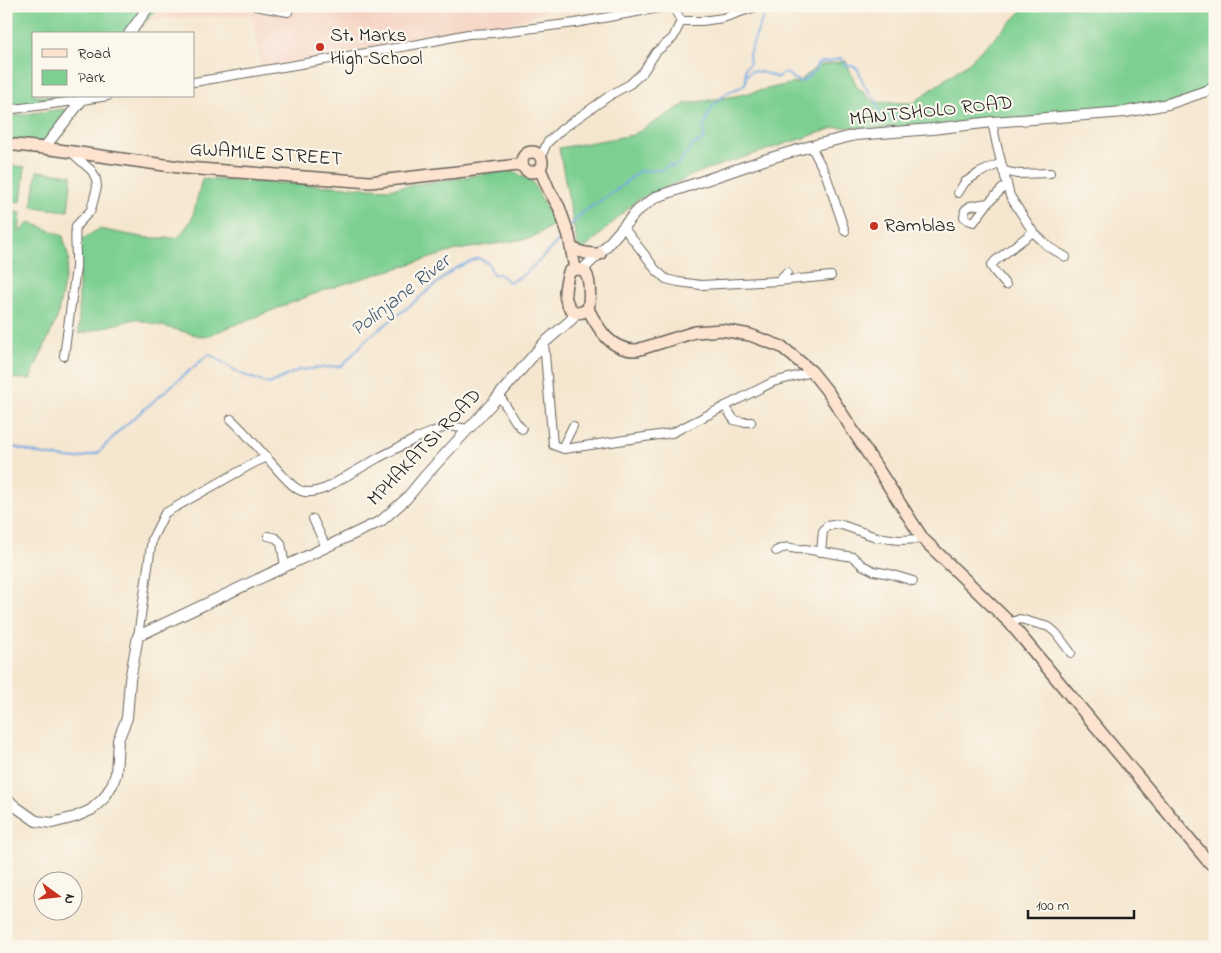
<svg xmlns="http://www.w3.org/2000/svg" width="1221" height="953" viewBox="0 0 1221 953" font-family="'Indie Flower',sans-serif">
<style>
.built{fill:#f5d3c2}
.green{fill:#7ccf91;stroke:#4c7656}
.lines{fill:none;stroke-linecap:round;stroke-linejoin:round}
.stream{stroke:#75a8e1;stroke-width:2}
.minor-casing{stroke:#68635b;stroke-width:10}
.tertiary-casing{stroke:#68635b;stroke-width:12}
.secondary-casing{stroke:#68635b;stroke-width:14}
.minor{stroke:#fff;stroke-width:8}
.tertiary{stroke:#fff;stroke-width:10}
.secondary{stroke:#fde4d0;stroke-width:11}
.poi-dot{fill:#c8321e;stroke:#fbf7ec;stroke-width:2}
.labels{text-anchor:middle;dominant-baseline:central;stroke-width:4.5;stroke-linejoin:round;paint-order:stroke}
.poi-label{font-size:20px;fill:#1c1c1c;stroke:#fbf7ec;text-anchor:start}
.street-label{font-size:20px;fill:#1c1c1c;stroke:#fbf7ec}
.water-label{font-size:21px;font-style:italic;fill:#445b75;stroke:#fbf7ec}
</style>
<rect width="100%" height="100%" fill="#fbf7ec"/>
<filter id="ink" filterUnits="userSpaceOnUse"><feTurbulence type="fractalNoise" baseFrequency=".02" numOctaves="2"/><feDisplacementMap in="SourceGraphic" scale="10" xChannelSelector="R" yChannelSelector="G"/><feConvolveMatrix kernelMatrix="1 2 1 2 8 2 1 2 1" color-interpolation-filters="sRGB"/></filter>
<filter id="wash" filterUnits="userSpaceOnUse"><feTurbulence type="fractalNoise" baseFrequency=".0096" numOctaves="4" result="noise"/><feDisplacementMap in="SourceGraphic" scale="20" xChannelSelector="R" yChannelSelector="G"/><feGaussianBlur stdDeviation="1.12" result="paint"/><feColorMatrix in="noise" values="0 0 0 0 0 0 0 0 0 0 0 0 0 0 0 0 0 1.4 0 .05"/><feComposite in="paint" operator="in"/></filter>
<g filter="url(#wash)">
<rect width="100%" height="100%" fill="#f5e6cf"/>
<g class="built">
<polygon points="150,6 548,6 544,11 505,27 261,67 252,15 138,20"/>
<polygon points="1015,938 1040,947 990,947 999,940"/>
</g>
<g class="green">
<polygon points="6,6 159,6 136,34 34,34 34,96 84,96 6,110"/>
<polygon points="1029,6 1215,6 1215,88 1168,104 919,130 837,127 702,171 637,200 579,254 559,148 633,135 685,104 735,96 799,82 817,66 846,61 857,87 874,102 913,103 969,62 1023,10"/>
<polygon points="62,109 69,111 42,144 6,140 6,117"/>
<polygon points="6,165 25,167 21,202 6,200"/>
<polygon points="509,170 532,181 555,224 531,238 457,250 327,289 204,337 135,319 79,334 79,241 99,229 146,238 178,238 192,219 202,179 388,189"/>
<polygon points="37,171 72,175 68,211 32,207"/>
<polygon points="6,211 21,213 19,232 30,222 63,236 69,259 57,318 30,379 6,378"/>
</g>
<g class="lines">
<g class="stream">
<path d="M746 76 751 71C761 71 769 74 778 78L781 74 786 73 791 76 793 79 802 82 816 70 817 64 822 62H827L841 58 845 65 852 66 858 69 864 85 877 102 880 116 888 117 890 120H895V116H897V119"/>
<polyline points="570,226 583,212 613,193 639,171 661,170 670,164 671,167 677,165 693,145 705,139 703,128 713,105 727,93 741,87 746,82 745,68 750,63 749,54 760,25 767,6"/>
<path d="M6 445 44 455 76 459 98 453 121 429 209 354 241 374 269 384 299 370 342 366 368 338 412 304 454 269 478 258 489 264 493 274H499L509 282C525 279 553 246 564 234"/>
</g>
</g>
</g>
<g filter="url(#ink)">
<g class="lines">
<defs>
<g id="minor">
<polyline points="255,6 288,12"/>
<polyline points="681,21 702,21 723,18 758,6"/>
<polyline points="194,82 419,44 468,34 493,33 575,23 670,6"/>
<polyline points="6,110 82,100 108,96"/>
<polyline points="992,122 997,146 1010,196 1033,232 995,261 991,266 995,272 1006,285"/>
<polyline points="811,146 826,175 845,231"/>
<polyline points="541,157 547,143 562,129 612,94 630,84 643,72 656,52 673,38 681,21 673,6"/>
<polyline points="1003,171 1018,174 1050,173"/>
<polyline points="958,193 965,182 979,173 1001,163"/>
<polyline points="988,203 974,222 968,220 964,217 965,210 970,206 988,203 1007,184"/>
<polyline points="623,227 648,259 655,269 666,279 678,282 701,285 778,281 831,276"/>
<polyline points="1033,232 1049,247 1066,257"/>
<polyline points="778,281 787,272"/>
<polyline points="544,343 553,445 564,449 672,433 773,382 812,372"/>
<path d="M64 356 76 268C77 254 74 240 76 226L91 210 97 187 96 179 92 171 71 152"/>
<polyline points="499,395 516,422 522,429"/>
<polyline points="725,406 734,420 742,422 751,422"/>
<path d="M231 419C244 431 255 444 266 457 275 466 286 481 296 488 305 495 316 492 326 488L378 458 415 439 432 432 448 426 469 429"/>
<polyline points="562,448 573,426"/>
<polyline points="313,519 326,547"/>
<polyline points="268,536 276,538 281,543 285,566"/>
<path d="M776 551C789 543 792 551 805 549L853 557 862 565 874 571 890 574 913 581"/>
<polyline points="821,552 823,531 827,526 839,524 876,537 899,540 923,539"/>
<polyline points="1010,623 1020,619 1049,627 1056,633 1071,653"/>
<polyline points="138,636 152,539 165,513 254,463 267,457"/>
<polyline points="6,944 12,947"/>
</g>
<g id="tertiary">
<polyline points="129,34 149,6"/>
<polyline points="44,148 85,96"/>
<polyline points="582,270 604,249 637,211 656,197 764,160 811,146 856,135 932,129 992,122 1125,112 1168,104 1215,88"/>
<polyline points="6,798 16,807 36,821 52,823 75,817 91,810 104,798 112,785 116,774 118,740 127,718 130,680 138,636 381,521 406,499 425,476 495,400 544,343 571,320 576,313"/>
</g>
<g id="secondary">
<polyline points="6,144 44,148 186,168 370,182 518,165 522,163"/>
<circle cx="532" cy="162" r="10"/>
<polyline points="540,169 549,190 559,207 569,236 575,269"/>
<path d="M571 248C581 252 589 255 600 254"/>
<path d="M575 269C578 269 582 269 584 271 591 277 590 300 588 309 574 319 566 306 565 293 565 286 567 279 569 272Z"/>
<path d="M588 309C599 330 611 351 637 350L695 332 722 330 750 335 782 347 812 372 828 392 923 539 1010 623 1207 860 1215 867"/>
</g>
</defs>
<use href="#minor" class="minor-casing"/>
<use href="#tertiary" class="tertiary-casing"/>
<use href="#secondary" class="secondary-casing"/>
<use href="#minor" class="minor"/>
<use href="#tertiary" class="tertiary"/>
<use href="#secondary" class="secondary"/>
</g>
</g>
<g class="poi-dot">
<circle cx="320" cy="47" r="5"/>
<circle cx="874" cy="226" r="5"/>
</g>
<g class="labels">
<g class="poi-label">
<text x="330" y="36">St. Marks<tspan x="330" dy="23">High School</tspan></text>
<text x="884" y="226">Ramblas</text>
</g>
<g class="street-label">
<text transform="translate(931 112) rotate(-6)">MANTSHOLO ROAD</text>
<text transform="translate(266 155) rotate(4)">GWAMILE STREET</text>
<text transform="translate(425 448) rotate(-46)">MPHAKATSI ROAD</text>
</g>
<g class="water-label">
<text transform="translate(401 296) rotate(-38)">Polinjane River</text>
</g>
</g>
<rect width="1221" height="953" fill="none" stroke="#fbf7ec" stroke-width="25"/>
<rect x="32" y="32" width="162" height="65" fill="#fbf7ec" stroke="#a29f99"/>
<rect x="42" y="49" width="25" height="8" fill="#fde4d0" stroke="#a29f99"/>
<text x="78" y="58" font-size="15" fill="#1c1c1c">Road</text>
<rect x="42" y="70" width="25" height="15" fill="#7ccf91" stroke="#a29f99"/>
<text x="78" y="82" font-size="15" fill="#1c1c1c">Park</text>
<g transform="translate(58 896) rotate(105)"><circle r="24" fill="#fbf7ec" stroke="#a29f99"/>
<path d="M0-4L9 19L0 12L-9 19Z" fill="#c8321e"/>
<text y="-8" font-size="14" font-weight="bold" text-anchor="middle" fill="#1c1c1c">N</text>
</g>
<path d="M1028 910v8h106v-8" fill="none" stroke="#1c1c1c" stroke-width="2.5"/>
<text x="1036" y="910" font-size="15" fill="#1c1c1c" stroke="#fbf7ec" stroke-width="4" paint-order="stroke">100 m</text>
</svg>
